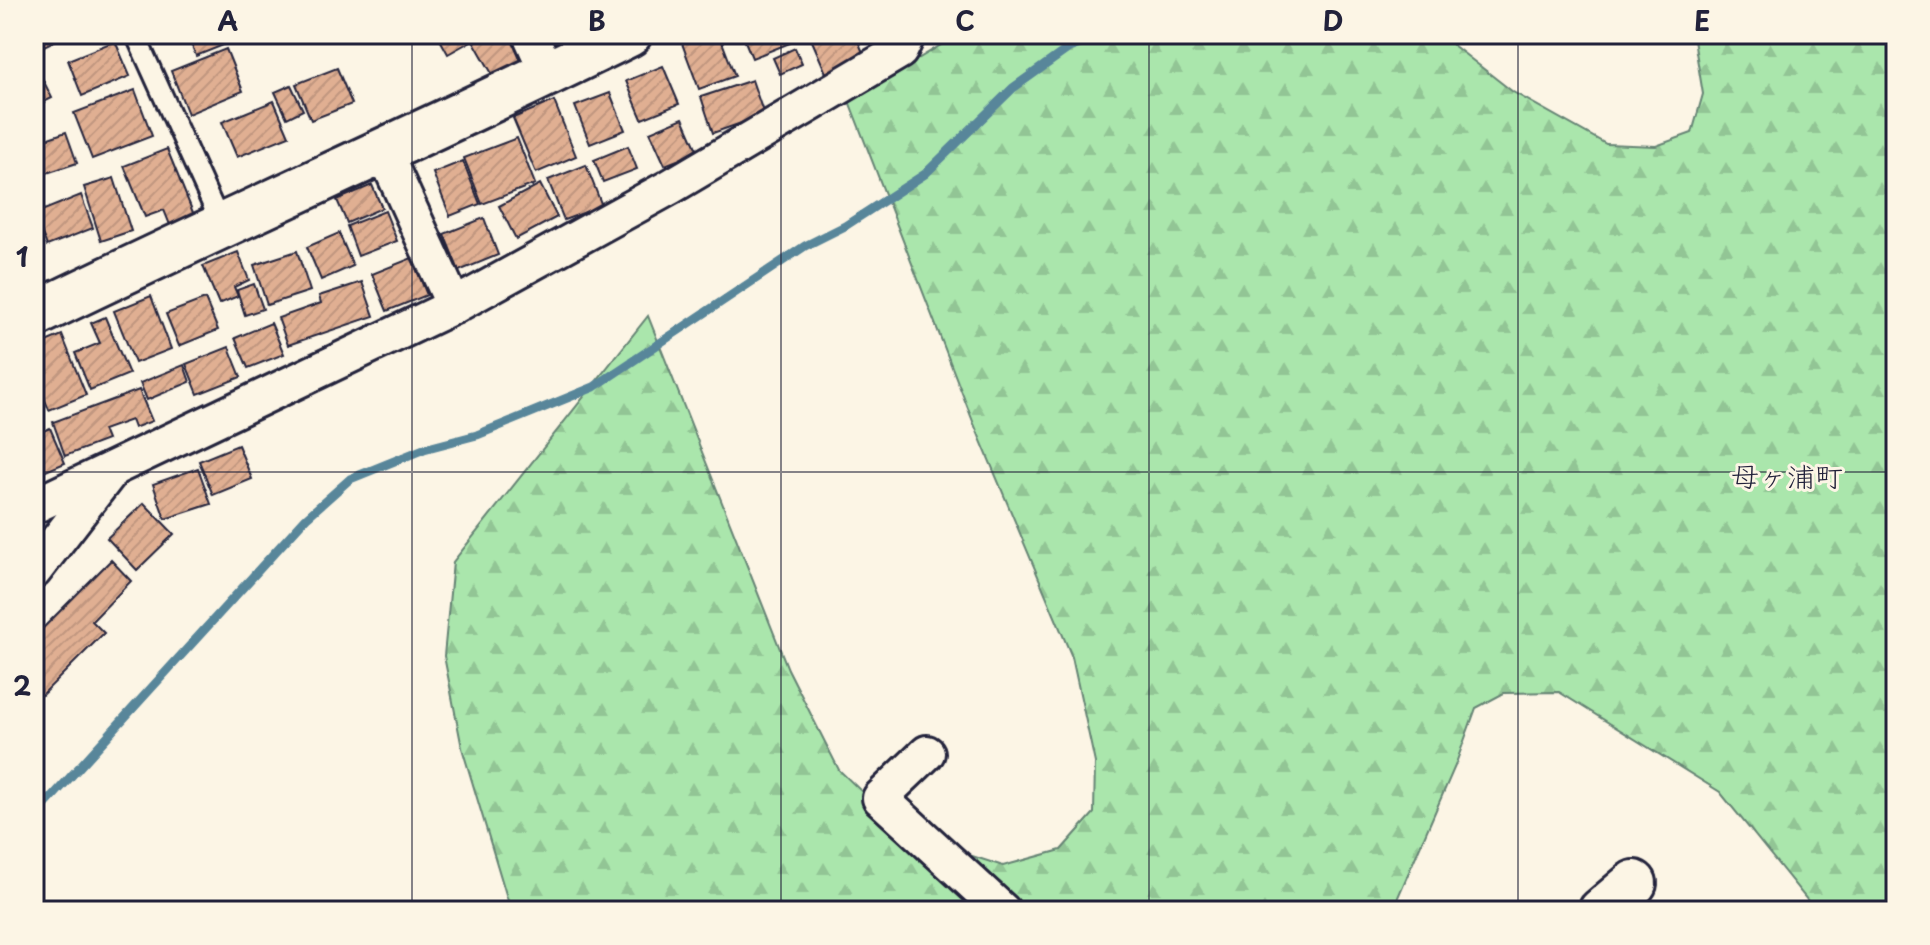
<svg xmlns="http://www.w3.org/2000/svg" width="1930" height="945" viewBox="0 0 1930 945" font-family="'Playpen Sans','Klee One',sans-serif">
<style>
.forest{fill:url(#forest-firs);stroke:#668474;stroke-width:2}
.lines{fill:none;stroke-linecap:round;stroke-linejoin:round}
.stream{stroke:#58869a;stroke-width:9}
.building{fill:url(#building-hatch);stroke:#22223b;stroke-width:2}
.lane-casing{stroke:#22223b;stroke-width:24}
.street-casing{stroke:#22223b;stroke-width:40}
.secondary-casing{stroke:#22223b;stroke-width:50}
.lane{stroke:#fcf5e5;stroke-width:18}
.street{stroke:#fcf5e5;stroke-width:34}
.secondary{stroke:#fcf5e5;stroke-width:44}
.grid{fill:none;stroke:#22223b;stroke-width:2;stroke-opacity:0.55}
.labels{text-anchor:middle;dominant-baseline:central;stroke-width:6;stroke-linejoin:round;paint-order:stroke}
.quarter-label{font-size:28px;fill:#22223b;stroke:#fcf5e5}
.neatline{fill:none;stroke:#22223b;stroke-width:3}
.grid-label{font-size:26px;text-anchor:middle;font-weight:bold;fill:#22223b}
</style>
<defs>
<pattern id="forest-firs" width="22" height="20" patternUnits="userSpaceOnUse" patternTransform="scale(2)"><rect width="22" height="20" fill="#aae6ac"/><path d="M5 1l3.5 6h-7zM16 11l3.5 6h-7z" fill="#92c595"/></pattern>
<pattern id="building-hatch" width="6" height="6" patternUnits="userSpaceOnUse" patternTransform="scale(2)"><rect width="6" height="6" fill="#e0af92"/><path d="M-1 1l2-2M0 6l6-6M5 7l2-2" fill="none" stroke="#c0967f"/></pattern>
</defs>
<rect width="100%" height="100%" fill="#fcf5e5"/>
<filter id="ink" filterUnits="userSpaceOnUse"><feTurbulence type="fractalNoise" baseFrequency=".0125" numOctaves="2"/><feDisplacementMap in="SourceGraphic" scale="16" xChannelSelector="R" yChannelSelector="G"/><feConvolveMatrix kernelMatrix="1 2 1 2 8 2 1 2 1" color-interpolation-filters="sRGB"/></filter>
<g filter="url(#ink)">
<polygon class="forest" points="959,34 1439,34 1513,92 1606,144 1656,146 1692,133 1703,94 1693,34 1896,34 1896,911 1816,911 1720,792 1559,692 1504,693 1476,708 1455,766 1392,911 511,911 462,748 444,656 453,562 648,316 788,669 839,770 907,835 1003,866 1061,850 1094,813 1095,763 1072,657 974,424 849,101"/>
<g class="lines">
<polyline class="stream" points="34,817 306,518 350,479 424,449 477,435 594,387 805,246 845,226 925,174 1013,88 1069,48 1107,34"/>
</g>
<g class="building">
<polygon points="38,34 52,34 56,40 44,46"/>
<polygon points="187,34 233,34 236,40 196,56"/>
<polygon points="437,34 515,34 529,61 495,79 473,40 448,54"/>
<polygon points="690,34 719,34 735,76 699,89 680,38"/>
<polygon points="742,34 786,34 790,43 752,58"/>
<polygon points="809,34 855,34 865,57 826,73"/>
<polygon points="115,41 130,76 82,96 68,60"/>
<polygon points="795,48 802,64 780,74 773,58"/>
<polygon points="226,49 243,91 188,114 171,71"/>
<polygon points="663,66 679,104 642,119 626,81"/>
<polygon points="337,68 352,104 311,120 296,84"/>
<polygon points="41,76 52,98 34,107 34,79"/>
<polygon points="752,80 764,115 713,133 701,97"/>
<polygon points="291,85 303,110 287,118 275,92"/>
<polygon points="135,90 152,136 92,159 74,113"/>
<polygon points="610,93 625,130 590,144 575,106"/>
<polygon points="274,101 289,136 237,157 222,122"/>
<polygon points="554,101 576,156 536,173 513,118"/>
<polygon points="683,118 698,152 665,165 650,132"/>
<polygon points="66,132 77,163 34,177 34,143"/>
<polygon points="517,138 535,184 482,204 464,158"/>
<polygon points="628,146 637,169 603,182 594,160"/>
<polygon points="167,149 194,215 170,225 164,210 145,217 124,166"/>
<polygon points="463,161 480,204 450,216 433,173"/>
<polygon points="586,165 602,206 564,220 548,180"/>
<polygon points="114,178 131,231 101,241 84,187"/>
<polygon points="540,184 557,217 516,239 499,206"/>
<polygon points="372,185 382,208 347,223 337,200"/>
<polygon points="81,195 93,228 47,246 34,214"/>
<polygon points="385,211 397,241 358,256 347,226"/>
<polygon points="484,218 498,255 459,271 444,234"/>
<polygon points="339,233 353,266 321,280 307,247"/>
<polygon points="34,244 43,263 34,267"/>
<polygon points="297,251 310,291 267,305 254,265"/>
<polygon points="238,252 249,280 234,287 238,296 219,304 203,266"/>
<polygon points="412,258 427,295 387,311 372,274"/>
<polygon points="362,282 374,316 288,345 278,318 321,303 319,296"/>
<polygon points="254,284 263,309 245,315 237,290"/>
<polygon points="151,296 171,349 135,363 114,311"/>
<polygon points="205,299 218,330 179,346 166,314"/>
<polygon points="105,317 129,374 90,390 75,353 100,343 91,323"/>
<polygon points="271,323 284,354 248,368 235,338"/>
<polygon points="62,335 86,395 49,410 34,373 34,347"/>
<polygon points="229,347 241,377 198,394 186,364"/>
<polygon points="184,365 190,382 147,400 140,383"/>
<polygon points="139,390 152,421 134,428 131,420 103,430 107,440 65,456 53,422"/>
<polygon points="34,399 41,418 34,421"/>
<polygon points="50,428 65,463 34,476 34,435"/>
<polygon points="238,445 252,479 213,495 199,461"/>
<polygon points="198,468 211,504 165,519 153,484"/>
<polygon points="144,503 174,534 137,570 107,538"/>
<polygon points="111,560 131,581 92,621 104,633 39,698 34,694 34,637"/>
</g>
<g class="lines">
<defs>
<polyline id="lane" points="135,34 221,224"/>
<g id="street">
<polyline points="530,34 548,74"/>
<polyline points="384,152 454,306"/>
<polyline points="34,506 454,306 670,187 900,51 908,34"/>
<polyline points="34,571 108,475"/>
<polyline points="927,753 880,798 1003,911"/>
</g>
<g id="secondary">
<path d="M34 315C231 219 432 131 629 34"/>
<polyline points="1601,911 1634,883"/>
</g>
</defs>
<use href="#lane" class="lane-casing"/>
<use href="#street" class="street-casing"/>
<use href="#secondary" class="secondary-casing"/>
<use href="#lane" class="lane"/>
<use href="#street" class="street"/>
<use href="#secondary" class="secondary"/>
</g>
</g>
<path class="grid" d="M412 34V911M781 34V911M1149 34V911M1518 34V911M34 472H1896"/>
<g class="labels">
<g class="quarter-label">
<text x="1787" y="475">母ヶ浦町</text>
</g>
</g>
<rect width="1930" height="945" fill="none" stroke="#fcf5e5" stroke-width="88"/>
<rect x="44" y="44" width="1842" height="857" class="neatline"/>
<g class="grid-label">
<text x="228" y="31">A</text>
<text x="597" y="31">B</text>
<text x="965" y="31">C</text>
<text x="1333" y="31">D</text>
<text x="1702" y="31">E</text>
<text x="22" y="267">1</text>
<text x="22" y="696">2</text>
</g>
</svg>
